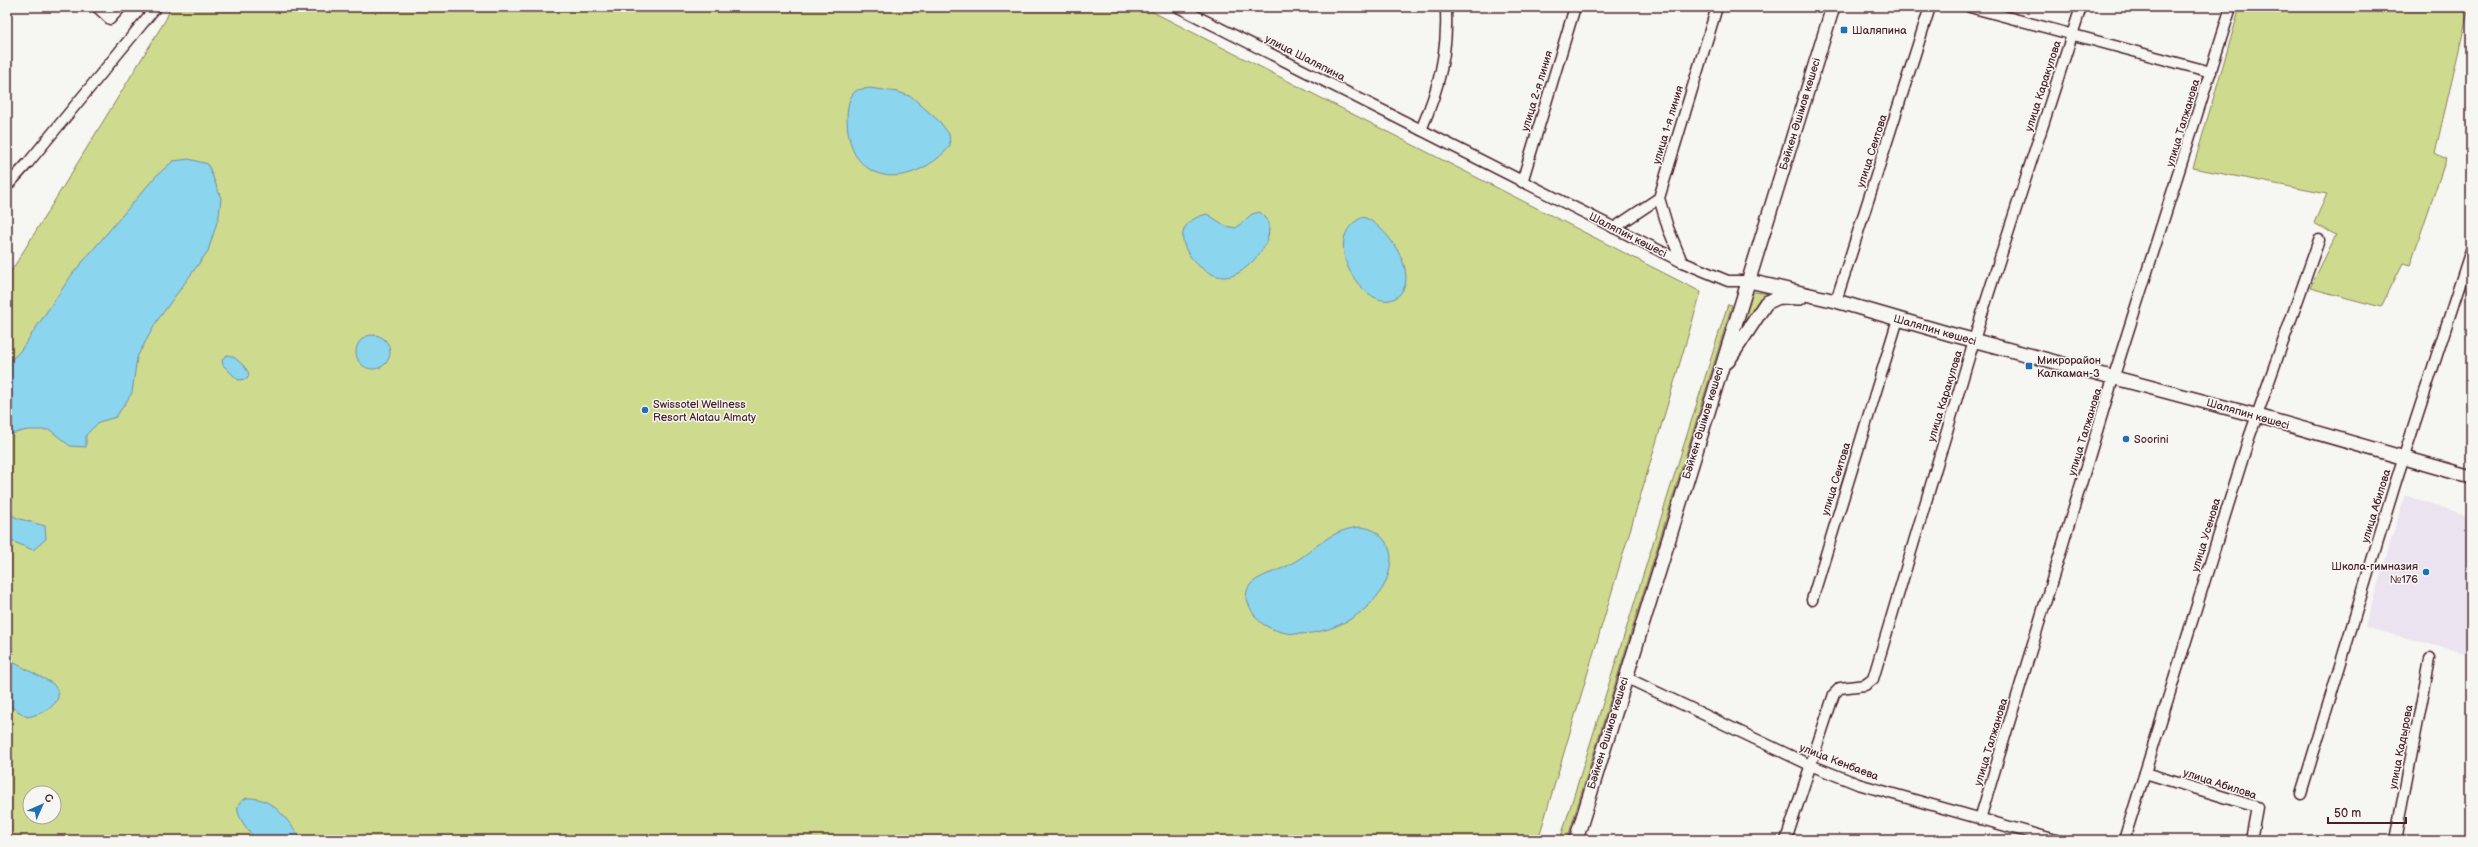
<svg xmlns="http://www.w3.org/2000/svg" width="2478" height="847" viewBox="0 0 2478 847" font-family="'Balsamiq Sans',sans-serif">
<style>
.built{fill:#ebe3ef}
.green{fill:#cedb8e;stroke:#8c7d5c;fill-rule:evenodd}
.water{fill:#8cd5ee;stroke:#728ca0}
.lines{fill:none;stroke-linecap:round;stroke-linejoin:round}
.minor-casing{stroke:#4a1f2b;stroke-width:13}
.major-casing{stroke:#4a1f2b;stroke-width:16}
.minor{stroke:#f6f6f2;stroke-width:10}
.major{stroke:#f6f6f2;stroke-width:13}
.poi-dot{fill:#1f6fb2;stroke:#f6f6f2;stroke-width:1.5}
.labels{text-anchor:middle;dominant-baseline:central;stroke-width:3;stroke-linejoin:round;paint-order:stroke}
.poi-label{font-size:11px;fill:#4a1f2b;stroke:#f6f6f2;text-anchor:start}
.street-label{font-size:11px;fill:#4a1f2b;stroke:#f6f6f2}
</style>
<rect width="100%" height="100%" fill="#f6f6f2"/>
<filter id="ink" filterUnits="userSpaceOnUse"><feTurbulence type="fractalNoise" baseFrequency=".025" numOctaves="2"/><feDisplacementMap in="SourceGraphic" scale="8" xChannelSelector="R" yChannelSelector="G"/><feConvolveMatrix kernelMatrix="1 2 1 2 8 2 1 2 1" color-interpolation-filters="sRGB"/></filter>
<g filter="url(#ink)">
<polygon class="built" points="2405,495 2471,517 2471,655 2365,627"/>
<g class="green">
<path d="M171 7H1143L1701 292 1538 840H7V278L166 19ZM30 793H54V817H30Z"/>
<polygon points="2240,7 2469,7 2435,153 2446,159 2410,265 2403,263 2381,307 2310,288 2336,235 2314,223 2327,194 2193,168"/>
<polygon points="1755,292 1776,295 1736,341 1750,296"/>
<polygon points="1728,304 1732,305 1567,840 1560,840"/>
</g>
<g class="water">
<path d="M869 88 898 92 912 97 940 122 949 134 950 146C928 173 881 192 856 156 847 143 841 100 857 90 860 89 866 89 869 88Z"/>
<polygon points="189,159 208,164 221,198 219,216 208,251 157,321 137,357 132,393 116,417 99,422 86,435 86,447 70,446 50,430 27,430 7,435 7,364 21,350 73,273 155,177 173,161"/>
<path d="M1260 212 1269 223C1270 239 1264 249 1253 261 1245 269 1236 277 1224 277 1197 277 1156 226 1207 214L1226 226 1236 228 1252 214Z"/>
<path d="M1363 217C1385 224 1420 272 1400 294 1373 324 1312 240 1363 217Z"/>
<circle cx="373" cy="352" r="17"/>
<path d="M227 355C234 355 248 368 249 375L247 379 238 380 223 365 222 359Z"/>
<polygon points="7,512 17,518 45,526 46,539 33,550 7,539"/>
<path d="M1360 527C1372 528 1378 532 1385 541 1391 550 1392 557 1390 567 1383 617 1305 652 1263 624 1256 619 1252 612 1249 605 1237 580 1269 575 1285 567 1314 553 1326 530 1360 527Z"/>
<path d="M7 659 52 683C70 701 44 714 27 717L7 704Z"/>
<path d="M247 798C273 797 284 817 299 835L300 840H256C248 829 225 806 247 798Z"/>
</g>
<g class="lines">
<defs>
<g id="minor">
<polyline points="97,7 110,19 121,7"/>
<polyline points="1178,7 1682,262 1728,281 1749,281"/>
<polyline points="1970,7 2211,72"/>
<path d="M1421 130C1439 88 1448 53 1446 7"/>
<polyline points="1522,182 1575,7"/>
<polyline points="7,186 28,163 156,7"/>
<polyline points="1659,198 1668,228 1682,262"/>
<polyline points="1614,228 1659,198 1717,7"/>
<polyline points="1836,301 1930,7"/>
<polyline points="1812,600 1898,319"/>
<polyline points="1625,677 1810,765 1858,784 2056,840"/>
<polyline points="2145,773 2257,807 2251,840"/>
<polyline points="2301,794 2396,481 2471,250"/>
<polyline points="1980,819 2106,401 2231,7"/>
<polyline points="1786,840 1834,694 1840,688 1865,685 1873,679 1981,317 2081,7"/>
<polyline points="2124,840 2249,438 2319,240"/>
<polyline points="2395,840 2430,659"/>
</g>
<g id="major">
<polyline points="1749,281 1836,301 1950,334 2258,416 2471,477"/>
<polyline points="1728,361 1766,303 1779,297 1800,298"/>
<polyline points="1576,840 1833,7"/>
</g>
</defs>
<use href="#minor" class="minor-casing"/>
<use href="#major" class="major-casing"/>
<use href="#minor" class="minor"/>
<use href="#major" class="major"/>
</g>
</g>
<g class="poi-dot">
<rect x="1840" y="26" width="8" height="8" rx="2"/>
<rect x="2025" y="362" width="8" height="8" rx="2"/>
<circle cx="645" cy="410" r="4"/>
<circle cx="2126" cy="439" r="4"/>
<circle cx="2426" cy="572" r="4"/>
</g>
<g class="labels">
<g class="poi-label">
<text x="1852" y="30">Шаляпина</text>
<text x="2037" y="360">Микрорайон<tspan x="2037" dy="13">Калкаман-3</tspan></text>
<text x="653" y="404">Swissotel Wellness<tspan x="653" dy="13">Resort Alatau Almaty</tspan></text>
<text x="2134" y="439">Soorini</text>
<text x="2418" y="566" text-anchor="end">Школа-гимназия<tspan x="2418" dy="13">№176</tspan></text>
</g>
<g class="street-label">
<text transform="translate(1305 58) rotate(27)">улица Шаляпина</text>
<text transform="translate(2043 86) rotate(-72)">улица Каракулова</text>
<text transform="translate(1537 91) rotate(-73)">улица 2-я линия</text>
<text transform="translate(1800 114) rotate(-73)">Бәйкен Әшімов көшесі</text>
<text transform="translate(2183 123) rotate(-73)">улица Талжанова</text>
<text transform="translate(1668 125) rotate(-73)">улица 1-я линия</text>
<text transform="translate(1872 151) rotate(-72)">улица Сеитова</text>
<text transform="translate(1628 235) rotate(27)">Шаляпин көшесі</text>
<text transform="translate(1935 330) rotate(16)">Шаляпин көшесі</text>
<text transform="translate(1945 396) rotate(-73)">улица Каракулова</text>
<text transform="translate(2248 414) rotate(16)">Шаляпин көшесі</text>
<text transform="translate(1703 423) rotate(-73)">Бәйкен Әшімов көшесі</text>
<text transform="translate(2085 432) rotate(-73)">улица Талжанова</text>
<text transform="translate(1836 479) rotate(-73)">улица Сеитова</text>
<text transform="translate(2376 506) rotate(-73)">улица Абилова</text>
<text transform="translate(2206 535) rotate(-73)">улица Усенова</text>
<text transform="translate(1608 733) rotate(-73)">Бәйкен Әшімов көшесі</text>
<text transform="translate(1991 742) rotate(-73)">улица Талжанова</text>
<text transform="translate(2401 747) rotate(-79)">улица Кадырова</text>
<text transform="translate(1839 762) rotate(21)">улица Кенбаева</text>
<text transform="translate(2220 784) rotate(18)">улица Абилова</text>
</g>
</g>
<rect width="2478" height="847" fill="none" stroke="#f6f6f2" stroke-width="24"/>
<rect x="12" y="12" width="2454" height="823" fill="none" stroke="#4a1f2b" stroke-width="1.5" filter="url(#ink)"/>
<g transform="translate(42 805) rotate(45)"><circle r="19" fill="#f6f6f2" stroke="#b1a0a2"/>
<path d="M0-3L7 15L0 10L-7 15Z" fill="#1f6fb2"/>
<text y="-6" font-size="11" font-weight="bold" text-anchor="middle" fill="#4a1f2b">С</text>
</g>
<path d="M2328 817v6h78v-6" fill="none" stroke="#4a1f2b" stroke-width="2"/>
<text x="2334" y="817" font-size="12" fill="#4a1f2b" stroke="#f6f6f2" stroke-width="3" paint-order="stroke">50 m</text>
</svg>
